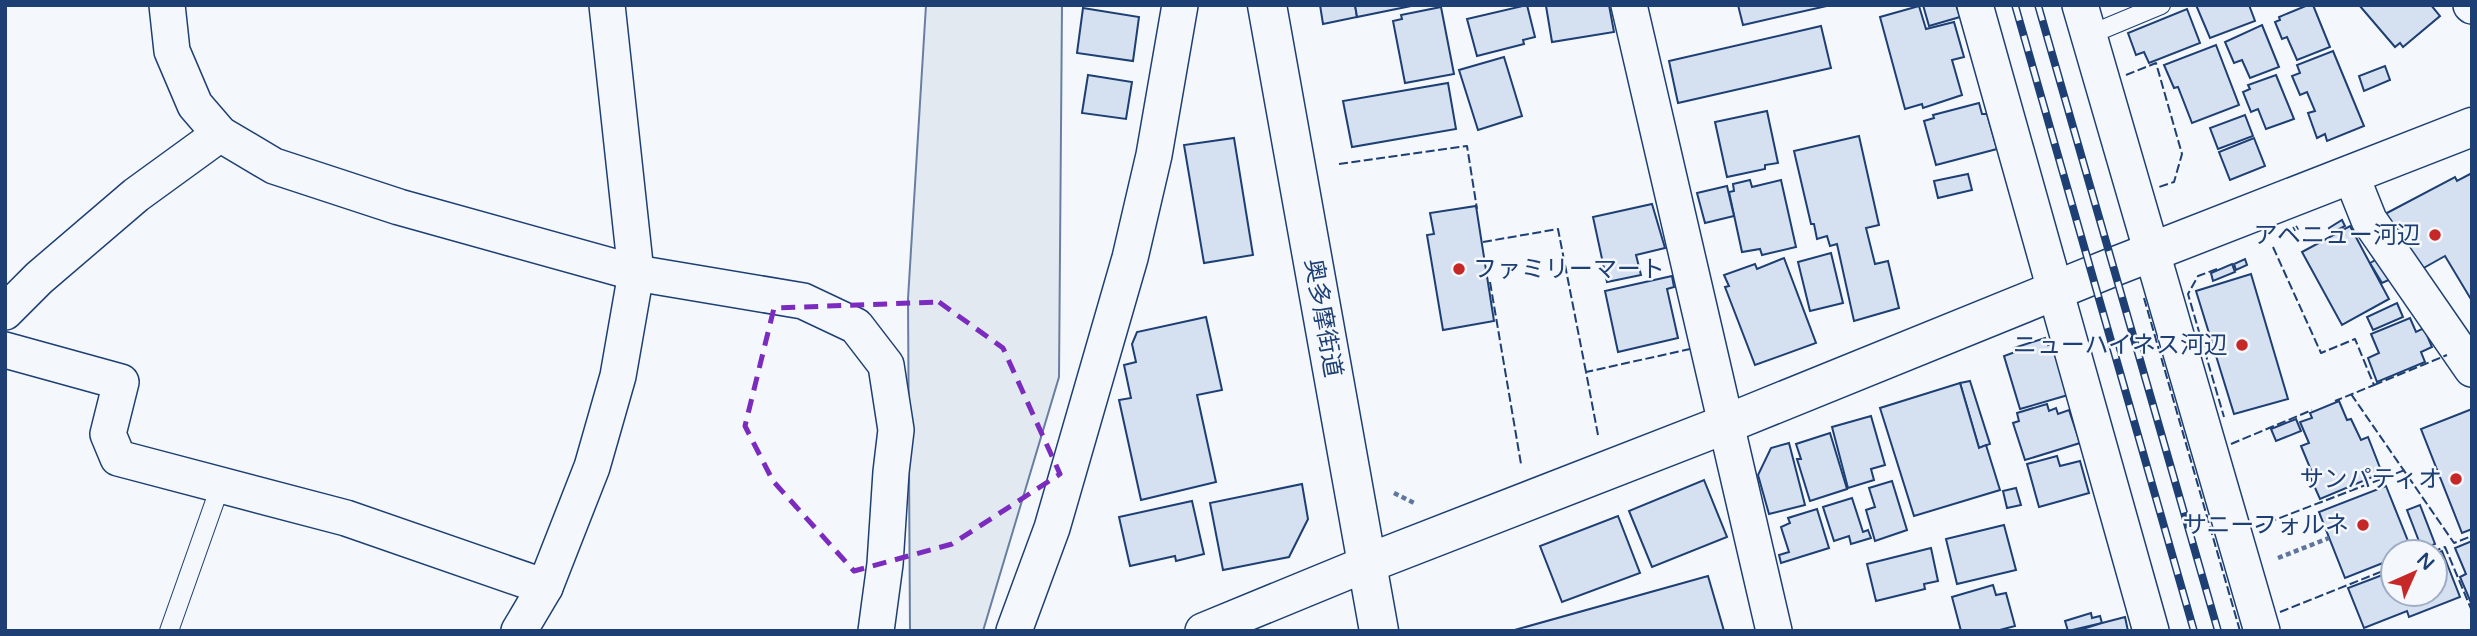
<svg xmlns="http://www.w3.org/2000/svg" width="2477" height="636" viewBox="0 0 2477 636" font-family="'Varela Round','Noto Sans JP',sans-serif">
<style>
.green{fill:#e3e9f0;stroke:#687fa3;stroke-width:2}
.building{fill:#d5e0f0;stroke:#1d3f73;stroke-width:2}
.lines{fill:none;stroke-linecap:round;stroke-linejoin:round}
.lane-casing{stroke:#1d3f73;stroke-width:20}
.street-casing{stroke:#1d3f73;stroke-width:38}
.secondary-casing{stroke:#1d3f73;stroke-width:41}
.primary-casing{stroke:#1d3f73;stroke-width:41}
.path{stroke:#5e769c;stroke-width:4.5;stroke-dasharray:5 3.5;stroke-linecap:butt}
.lane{stroke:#f4f7fb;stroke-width:18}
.street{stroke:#f4f7fb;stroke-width:35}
.secondary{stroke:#f4f7fb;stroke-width:38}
.primary{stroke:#f4f7fb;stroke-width:38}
.rail-casing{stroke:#1d3f73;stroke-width:8}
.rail{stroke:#f4f7fb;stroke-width:5;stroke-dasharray:16;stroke-linecap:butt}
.fence{stroke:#1d3f73;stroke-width:2;stroke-dasharray:9 3.5;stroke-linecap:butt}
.marked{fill:none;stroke:#7b2cbf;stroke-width:5;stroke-dasharray:14 9;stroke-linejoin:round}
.poi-dot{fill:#c62828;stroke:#f4f7fb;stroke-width:2.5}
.labels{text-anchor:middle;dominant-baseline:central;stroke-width:5;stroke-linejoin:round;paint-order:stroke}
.poi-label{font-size:24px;fill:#1d3f73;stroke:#f4f7fb;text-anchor:end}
.street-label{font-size:24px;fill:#1d3f73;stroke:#f4f7fb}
</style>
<rect width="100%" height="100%" fill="#f4f7fb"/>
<polygon class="green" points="926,5 1062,5 1059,377 983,631 910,631 908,299"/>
<g class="building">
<polygon points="1320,5 1355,5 1357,17 1323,24"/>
<polygon points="1355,5 1416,5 1357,17"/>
<polygon points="1527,5 1535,37 1523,40 1524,44 1477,56 1467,19"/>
<polygon points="1552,5 1609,5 1614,32 1552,42 1546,6"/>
<polygon points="1738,5 1831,5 1743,25"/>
<polygon points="1923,5 1956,5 1960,17 1929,26"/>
<polygon points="2196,5 2249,5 2255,21 2210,38"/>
<polygon points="2308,5 2313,5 2330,47 2297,60 2287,37 2282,39 2275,22 2280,20 2279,17"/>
<polygon points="2359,5 2431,5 2440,16 2403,47 2400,43 2395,47"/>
<polygon points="1919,6 1926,29 1954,22 1964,57 1952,60 1962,95 1923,108 1922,104 1905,109 1880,17"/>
<polygon points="1441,7 1454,74 1405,83 1393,21 1402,19 1401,15"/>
<polygon points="1083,8 1139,17 1133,61 1077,53"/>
<polygon points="2187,9 2200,43 2149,63 2144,52 2136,55 2128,33"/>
<polygon points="2262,25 2279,67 2250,78 2242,60 2234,63 2225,42"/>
<polygon points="1821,26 1831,68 1678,103 1669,61"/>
<polygon points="2216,45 2239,105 2192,123 2178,87 2174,88 2164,65"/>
<polygon points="2333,51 2364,126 2327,141 2325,134 2317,138 2308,113 2315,111 2307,92 2300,95 2292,76 2300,73 2297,65"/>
<polygon points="1504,57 1522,116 1478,130 1459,70"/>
<polygon points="2385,66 2390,80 2364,91 2359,76"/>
<polygon points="1088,75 1132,82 1126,119 1082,113"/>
<polygon points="2276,75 2294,119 2266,129 2258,109 2251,112 2243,92 2250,89 2248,85"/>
<polygon points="1448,83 1456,129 1352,147 1343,101"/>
<polygon points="1979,103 1982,114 1987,114 1997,149 1936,165 1924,121 1934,118 1933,115"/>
<polygon points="1767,111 1778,163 1765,165 1765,169 1727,177 1715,122"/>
<polygon points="2245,115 2253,136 2218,149 2210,128"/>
<polygon points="1859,136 1879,225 1866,228 1875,264 1888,261 1899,308 1854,321 1837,244 1830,246 1827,236 1817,239 1814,224 1811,224 1794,151"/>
<polygon points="1234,138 1253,255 1204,263 1184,145"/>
<polygon points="2254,138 2265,166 2230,180 2219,152"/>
<polygon points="2472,173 2472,301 2445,256 2420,270 2385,214 2455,177 2457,181"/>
<polygon points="1968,174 1972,190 1938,198 1934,181"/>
<polygon points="1750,180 1752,187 1781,180 1796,247 1762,255 1760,249 1742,252 1729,192 1734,191 1733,184"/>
<polygon points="1727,186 1734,216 1705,223 1697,193"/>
<polygon points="1652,204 1665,248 1636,255 1641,275 1607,282 1593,217"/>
<polygon points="1476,206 1494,321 1443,330 1427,235 1434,234 1430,213"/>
<polygon points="2342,220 2345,226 2332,233 2329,228"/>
<polygon points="2350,226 2389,299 2342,325 2302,252"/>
<polygon points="1831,253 1843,303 1810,311 1798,262"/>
<polygon points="1784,258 1816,343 1755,365 1725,287 1729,286 1724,275 1755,264 1757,269"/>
<polygon points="2379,258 2391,279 2382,283 2370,263"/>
<polygon points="2245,259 2247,265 2236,270 2234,264"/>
<polygon points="2232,264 2235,272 2213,281 2211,273"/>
<polygon points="2251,274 2288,399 2234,414 2196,291"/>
<polygon points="1672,276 1674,287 1667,289 1678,338 1618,352 1605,291"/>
<polygon points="2397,303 2403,317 2373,330 2367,317"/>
<polygon points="1206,317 1222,390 1197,395 1216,482 1141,500 1119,400 1131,398 1124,365 1136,362 1132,344 1137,332"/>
<polygon points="2410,318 2416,332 2424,328 2432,347 2421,352 2425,362 2377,382 2368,358 2379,353 2371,334"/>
<polygon points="2045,338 2048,345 2053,344 2068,395 2020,409 2004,356 2015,352 2014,348"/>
<polygon points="1970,381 1990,444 1979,448 1960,383"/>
<polygon points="1960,383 1979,448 1986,445 2000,490 1914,516 1880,408"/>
<polygon points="2339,401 2347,420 2351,419 2361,440 2368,437 2382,473 2320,499 2308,472 2311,470 2301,446 2309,443 2300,422 2312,418 2310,413"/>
<polygon points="2047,404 2049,411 2056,408 2058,414 2069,410 2080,443 2025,460 2013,423 2019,421 2017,413"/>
<polygon points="2472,409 2472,529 2462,533 2421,429"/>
<polygon points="1871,416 1885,465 1871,469 1874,480 1848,488 1832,427"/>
<polygon points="2296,419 2301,431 2276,441 2271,429"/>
<polygon points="1830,433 1847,489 1810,501 1797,459 1801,459 1796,444"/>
<polygon points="1789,443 1805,505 1769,514 1758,475 1771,448"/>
<polygon points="2057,456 2060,466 2080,461 2089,493 2039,507 2027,464"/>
<polygon points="1704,480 1727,537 1652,567 1629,511"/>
<polygon points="1892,481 1907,530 1875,541 1866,510 1875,507 1869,488"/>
<polygon points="1302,484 1308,519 1289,557 1223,570 1210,503"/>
<polygon points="2386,486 2412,551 2393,552 2393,559 2345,578 2319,512"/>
<polygon points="2016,488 2021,505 2007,508 2003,491"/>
<polygon points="1852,498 1863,532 1868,530 1871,538 1851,544 1849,536 1834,541 1823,507"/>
<polygon points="1192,501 1204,554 1176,561 1175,556 1130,566 1119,517"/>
<polygon points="2420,505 2435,544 2422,549 2407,510"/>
<polygon points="1817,509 1829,548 1781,563 1779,555 1789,552 1781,527 1790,523 1788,518"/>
<polygon points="1618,516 1640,573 1562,602 1540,546"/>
<polygon points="2004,525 2016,570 1957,584 1946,539"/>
<polygon points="2472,541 2472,605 2460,577 2466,574 2455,548"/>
<polygon points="1931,548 1938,581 1924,584 1925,589 1876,601 1867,564"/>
<polygon points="2442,551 2460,597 2409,617 2407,611 2364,628 2348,588 2393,571 2393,594 2435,594 2435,554"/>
<polygon points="1708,576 1724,631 1511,631"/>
<polygon points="1993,585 1996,595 2006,593 2015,626 1996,631 1961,631 1952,597"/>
<polygon points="2091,613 2092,618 2100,616 2102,623 2068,631 2065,621"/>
<polygon points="2125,617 2128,631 2076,631 2102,623"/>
</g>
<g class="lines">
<defs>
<g id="lane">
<polyline points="2089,35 2161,5"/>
<polyline points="169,631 221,484"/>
</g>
<g id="street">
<polyline points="167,5 172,51 195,105 220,134 274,166 399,207 636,273 803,301 856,326 886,365 896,430 891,472 885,564 876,631"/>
<polyline points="1629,5 1774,631"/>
<polyline points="1975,5 2151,631"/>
<polyline points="2080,5 2262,631"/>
<polyline points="2471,5 2472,6"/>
<polyline points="2351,175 2369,220 2472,369"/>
<polyline points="5,312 39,278 136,195 220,134"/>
<polyline points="5,350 121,382 108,434 118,458 346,518 545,587"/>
<polyline points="519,631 545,587 592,467 618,376 636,273 607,5"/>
<polyline points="1014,631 1052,528 1130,258 1154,155 1180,5"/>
<polyline points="1203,631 1366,564"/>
</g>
<polyline id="secondary" points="1366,564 1726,424 2113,267 2472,127"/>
<polyline id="primary" points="1267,5 1379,631"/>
</defs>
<use href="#lane" class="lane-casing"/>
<use href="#street" class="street-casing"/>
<use href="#secondary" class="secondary-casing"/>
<use href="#primary" class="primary-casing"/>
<g class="path">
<polyline points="1394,493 1414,503"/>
<polyline points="2278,558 2329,538"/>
</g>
<use href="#lane" class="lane"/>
<use href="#street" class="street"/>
<use href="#secondary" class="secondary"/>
<use href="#primary" class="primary"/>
<defs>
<g id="rail">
<polyline points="2015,5 2194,631"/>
<polyline points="2038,5 2218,631"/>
</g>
</defs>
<use href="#rail" class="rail-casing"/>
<use href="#rail" class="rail"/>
<g class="fence">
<polyline points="2126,75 2156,63 2182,154 2174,182 2159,187"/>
<polyline points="1339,164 1467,146 1477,209"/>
<polyline points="1483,242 1558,229 1586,372"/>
<polyline points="2273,247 2321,353 2355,339 2374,385 2335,401"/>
<polyline points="2217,269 2198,276 2188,294 2224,417"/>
<polyline points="1490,282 1521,464"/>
<polyline points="2144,298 2240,631"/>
<polyline points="2374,385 2447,355"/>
<polyline points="2351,394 2454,543 2472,536"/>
<polyline points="1598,435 1586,372 1690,349"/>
<polyline points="2231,444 2312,410"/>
<polyline points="2256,527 2405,470"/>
<polyline points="2432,552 2445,547 2472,611"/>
<polyline points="2280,612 2393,567"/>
</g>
</g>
<path class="marked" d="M939 302 1003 348 1060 474 952 544 854 571 773 481 745 426 774 308Z"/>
<g class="poi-dot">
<circle cx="2435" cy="235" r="7"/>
<circle cx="1459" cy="269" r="7"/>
<circle cx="2242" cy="345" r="7"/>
<circle cx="2456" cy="479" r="7"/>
<circle cx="2363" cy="525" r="7"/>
</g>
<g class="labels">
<g class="poi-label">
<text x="2421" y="235">アベニュー河辺</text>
<text x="1473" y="269" text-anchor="start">ファミリーマート</text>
<text x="2228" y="345">ニューハイネス河辺</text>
<text x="2442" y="479">サンパティオ</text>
<text x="2349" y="525">サニーフォルネ</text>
</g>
<g class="street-label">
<text transform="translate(1323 318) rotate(80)">奥多摩街道</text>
</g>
</g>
<rect width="2477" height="636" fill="none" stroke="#1d3f73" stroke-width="14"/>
<g transform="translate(2414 573) rotate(45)"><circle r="33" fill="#f4f7fb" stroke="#9eadc5" stroke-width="2"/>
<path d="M0-5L12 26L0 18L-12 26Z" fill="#c62828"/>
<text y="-10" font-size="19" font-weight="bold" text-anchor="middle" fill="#1d3f73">N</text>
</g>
</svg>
